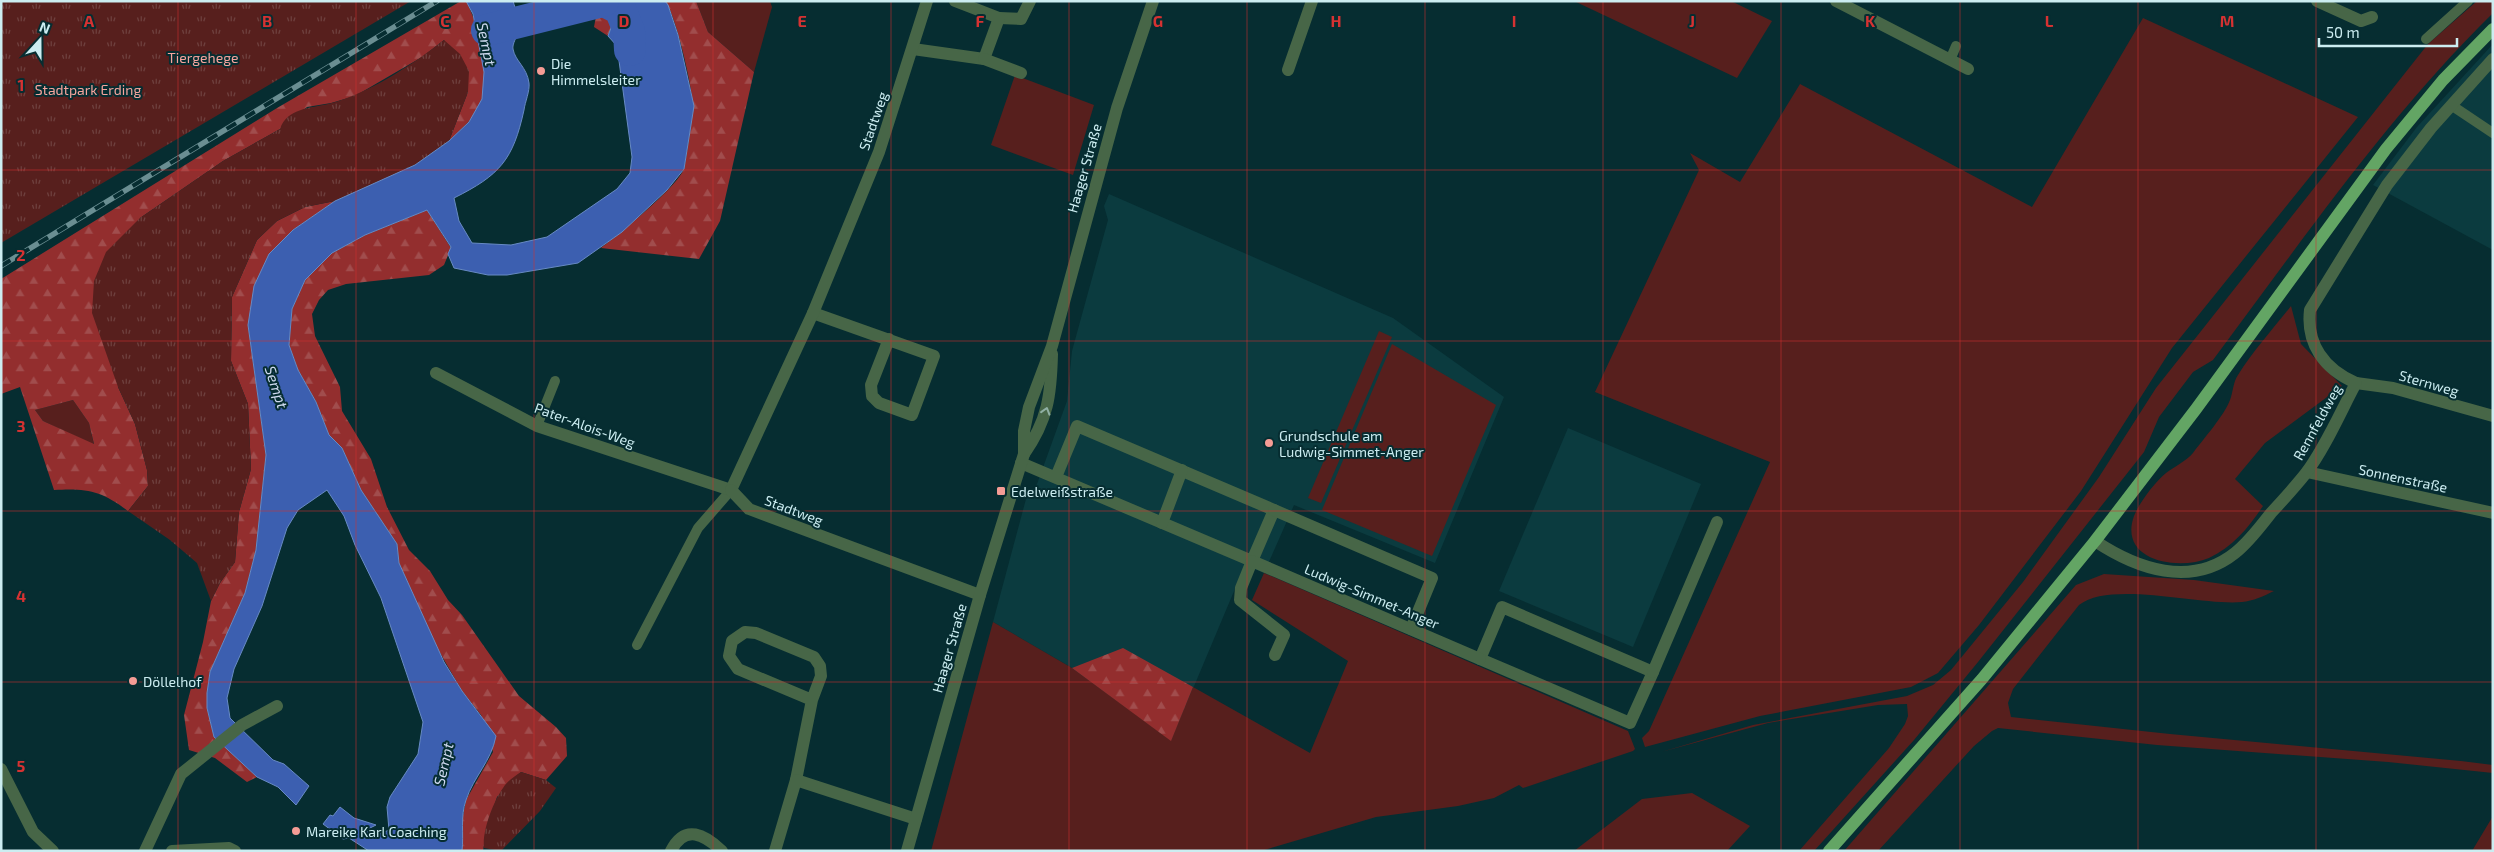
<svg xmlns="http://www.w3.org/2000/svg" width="2494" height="852" viewBox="0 0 2494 852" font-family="'Exo 2',sans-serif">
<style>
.built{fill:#0b3b3f}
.grass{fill:#571f1d}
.forest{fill:url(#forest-firs);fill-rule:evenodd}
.park{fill:url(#park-tufts)}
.water{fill:#3c5fb0;stroke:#678ac4}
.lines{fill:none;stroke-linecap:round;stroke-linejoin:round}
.river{stroke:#3c5fb0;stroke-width:32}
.service{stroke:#476647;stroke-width:10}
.minor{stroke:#476647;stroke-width:12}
.tertiary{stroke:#476647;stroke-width:12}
.primary{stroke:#63a564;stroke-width:12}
.rail-casing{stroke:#6a8e92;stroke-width:5.5}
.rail{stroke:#062d31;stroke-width:4;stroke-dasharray:11;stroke-linecap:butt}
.oneway{stroke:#90b0a4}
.grid{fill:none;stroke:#d63232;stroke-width:1;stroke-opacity:0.55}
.poi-dot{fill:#f59c95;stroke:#062d31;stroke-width:2}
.labels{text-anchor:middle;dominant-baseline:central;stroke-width:4;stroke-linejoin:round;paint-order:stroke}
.park-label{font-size:14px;fill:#f7a59e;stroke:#062d31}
.poi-label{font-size:14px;fill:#ccedf1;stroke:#062d31;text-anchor:start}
.street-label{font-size:14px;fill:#ccedf1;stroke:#062d31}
.water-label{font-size:15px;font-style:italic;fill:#cfdaf0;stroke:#062d31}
.grid-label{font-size:16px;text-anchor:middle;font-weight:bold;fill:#d63232;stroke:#062d31;stroke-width:4;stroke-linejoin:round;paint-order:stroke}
</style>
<defs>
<pattern id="forest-firs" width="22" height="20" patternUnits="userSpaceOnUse" patternTransform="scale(1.25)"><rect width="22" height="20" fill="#932e2e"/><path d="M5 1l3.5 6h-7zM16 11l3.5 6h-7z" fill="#a14d4d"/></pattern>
<pattern id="park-tufts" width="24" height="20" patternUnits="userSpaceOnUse" patternTransform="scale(1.25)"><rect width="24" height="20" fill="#571f1d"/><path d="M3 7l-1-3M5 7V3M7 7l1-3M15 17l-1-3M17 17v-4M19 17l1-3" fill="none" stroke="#6e403e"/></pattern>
</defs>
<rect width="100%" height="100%" fill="#062d31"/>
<g class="built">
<polygon points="2493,44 2493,250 2373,185 2417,127"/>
<polygon points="1109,194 1393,318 1504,397 1435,563 1294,505 1264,573 1245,565 1171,741 1072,668 993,622 1026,499 1037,484 1067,401 1072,351 1108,220 1104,206"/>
<polygon points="1568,428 1701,484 1633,647 1499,591"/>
</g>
<g class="grass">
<polygon points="696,1 770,1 772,7 754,72 708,32"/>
<polygon points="1574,1 1731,1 1772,21 1737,78"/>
<path d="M2477 1H2493V13C2387 117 2302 241 2213 360L2193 372 2159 417 2144 452 1978 662 1914 740 1814 851H1799L1889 748 1905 724 1908 716 1907 704 1878 705 1768 723 1661 752 1753 725 1907 696 1933 685 1951 670 2023 582 2099 477 2156 388 2428 44Z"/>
<polygon points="2143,18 2358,117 2172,348 2081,491 1979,625 1938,673 1911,687 1760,716 1645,747 1642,738 1649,731 1770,462 1595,392 1699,170 1690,153 1740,182 1800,84 2032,207"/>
<polygon points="1015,75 1094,105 1073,175 991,145"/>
<path d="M2291 306 2301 344 2342 386 2265 443 2235 479 2263 506C2249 527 2233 547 2209 558 2178 571 2118 561 2134 516 2139 503 2155 482 2166 473 2174 467 2186 461 2193 453 2204 438 2224 416 2230 400 2233 392 2233 382 2238 375 2253 351 2273 329 2291 306Z"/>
<polygon points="1379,331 1392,337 1321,503 1308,498"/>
<polygon points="1392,344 1496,405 1432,556 1322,510"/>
<polygon points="73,400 89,423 94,445 43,421 35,410"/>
<polygon points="1264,573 1628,731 1635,749 1633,751 1523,788 1519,785 1494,798 1458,806 1376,817 1261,851 931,851 993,622 1072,668 1171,740 1193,687 1310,753 1348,661 1252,600"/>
<path d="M2104 574 2194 580 2274 591C2264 596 2253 601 2242 602 2201 606 2111 580 2079 605L2013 689 2008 703 2011 717 2170 734 2461 761 2493 765V773L2388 762 2157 745 1998 728 1992 731 1974 746 1878 851H1844L2076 585Z"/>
<polygon points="1692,793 1750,826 1727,851 1574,851 1642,799"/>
<polygon points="2493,816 2493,851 2472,851"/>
</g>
<g class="forest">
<path d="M461 1H466C479 25 490 73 482 99 478 115 461 130 449 141L468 92 444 40 422 57 355 96 331 103 307 107 280 129 223 161 140 218 118 387 135 424 147 470 148 486 128 511C102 491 87 488 54 490L20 387 1 394V279L277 108ZM73 400 89 423 94 444 43 421 35 410Z"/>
<polygon points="599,1 621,1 608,36 594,27"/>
<path d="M665 1H696L708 32 754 72 720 221 699 259 601 248C619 234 676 188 684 169 685 166 694 108 693 105 692 86 676 15 665 1Z"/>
<polygon points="335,201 293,230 248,325 266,455 256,550 245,593 210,672 207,693 207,708 214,737 257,777 247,782 215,758 189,750 184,715 203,642 211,601 220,583 235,562 239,512 251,469 248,404 231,361 232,297 257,240 277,221 305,207"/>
<polygon points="427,210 451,248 444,265 429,275 346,284 328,290 319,300 312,314 315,336 340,387 342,411 371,459 387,507 409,550 430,571 448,600 462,615 519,696 556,727 566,738 567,756 546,780 521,772 497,797 486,831 483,851 462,851 461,826 466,800 493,752 481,715 462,691 432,639 399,563 397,544 361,490 342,448 329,435 316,402 298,370 289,345 292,309 305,280 332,253 365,235"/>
<polygon points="1123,648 1193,687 1171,741 1072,668"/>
</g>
<g class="park">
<polygon points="1,1 411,1 1,243"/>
<path d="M444 40 460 54 469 71 468 92 449 141 415 165 377 183 335 201 305 207 277 221 257 240 232 297 231 361 248 404 251 469 239 512 235 562 220 583 211 601 197 563 170 540 128 511 148 486 147 470 135 424 118 387 92 313 94 281 106 252 140 218 223 161 280 129C287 108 311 108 328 104 368 94 412 65 444 40Z"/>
<path d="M521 772 546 780 556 788 540 811 501 851 484 848C482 831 493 802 503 788 507 781 515 776 521 772Z"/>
</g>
<path class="water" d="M466 1H513C516 11 520 21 518 31 517 37 512 44 513 49 515 61 527 67 529 83 530 91 525 102 524 110 513 160 500 175 454 198L459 221 472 243 511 245 547 237 617 189 630 173 632 157 617 46 608 36 621 1H665L668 5 678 35 694 106 684 169 667 190 622 232 578 263 507 275H488L454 268 448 254 451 247 427 210 365 235 332 253 305 280 292 309 289 345 298 370 316 402 329 435 342 448 361 490 397 544 399 563 444 662 462 691 496 736C491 762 474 776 466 800 460 817 464 834 462 851H369L349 838 343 839 323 824 330 815 333 816 340 807 354 818 376 825 366 830 373 837 389 830 387 807 390 797 418 754 423 722 381 598 355 545 344 516 327 490 298 510 287 528 262 606 234 669 227 698 230 718 237 725 273 760 284 764 309 786 296 805 278 787 257 777 214 737 207 708V693L210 672 245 593 256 550 266 455 248 325 254 286 269 254 293 230 335 201 415 165 449 141 469 122 482 99 484 72 473 14Z"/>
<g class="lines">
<g class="river">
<polyline points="604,1 620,9 629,31 630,50"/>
<polyline points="487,30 603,1"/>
</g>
<g class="service">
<polyline points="2426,39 2468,1"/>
<polyline points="1950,60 1956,46"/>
<polyline points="2451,105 2493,133"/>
<polyline points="537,426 555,381"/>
<polyline points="637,645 698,528 731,490"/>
</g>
<g class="minor">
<polyline points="1836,1 1968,69"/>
<polyline points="2317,1 2361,21 2372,17"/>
<polyline points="999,18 1021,19 1030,1"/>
<polyline points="913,49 984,59 999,18 955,1"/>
<polyline points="984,59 1021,73"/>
<polyline points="1288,70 1312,1"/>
<polyline points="813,313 934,356 912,415 879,403 872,396 871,385 889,339"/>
<polyline points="436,373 537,426 731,490"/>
<polyline points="2356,383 2393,388 2493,416"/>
<polyline points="1021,463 1252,561 1274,510 1077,426 1056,477"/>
<polyline points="2307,472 2493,513"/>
<polyline points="731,490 813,313 879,152 927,1"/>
<polyline points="731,490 749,509 980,595"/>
<polyline points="1274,510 1432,578 1411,629"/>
<polyline points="1162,523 1182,470"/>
<path d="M2095 541C2137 569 2191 588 2235 553 2249 542 2260 527 2271 513 2283 500 2295 487 2306 473 2325 448 2341 411 2356 383 2324 369 2306 344 2310 310L2387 185 2431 128 2493 59"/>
<polygon points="1502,607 1653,672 1630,723 1480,659"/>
<polyline points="1275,655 1284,635 1240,600 1241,588 1252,561 1480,659"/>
<polyline points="1653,672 1717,522"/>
<polyline points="1,769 33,832 53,851"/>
<polyline points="796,780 812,700 738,669 729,656 732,641 745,632 756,633 814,657 820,666 821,676 812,700"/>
<polyline points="145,851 181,774 242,725 277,706"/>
<polyline points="172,851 229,848 235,851"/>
<path d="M671 851C685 823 705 835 722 851"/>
<polyline points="775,851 796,780 916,819"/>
</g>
<g class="tertiary">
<path d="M1024 454C1048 420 1051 395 1052 354"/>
<polyline points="907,851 980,595 1024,454 1024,431 1029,407 1052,346 1117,108 1153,1"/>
</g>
<polyline class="primary" points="1829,851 1982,679 2095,541 2196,409 2386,149 2443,80 2493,29"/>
<defs>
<polyline id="rail" points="1,266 437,1"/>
</defs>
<use href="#rail" class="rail-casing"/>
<use href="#rail" class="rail"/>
</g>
<defs><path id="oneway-chevron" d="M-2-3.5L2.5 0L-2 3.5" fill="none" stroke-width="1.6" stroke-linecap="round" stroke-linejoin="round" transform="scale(1.25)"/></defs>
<use class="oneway" href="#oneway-chevron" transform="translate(1046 411) rotate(-73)"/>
<path class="grid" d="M178 1V851M356 1V851M534 1V851M713 1V851M891 1V851M1069 1V851M1247 1V851M1425 1V851M1603 1V851M1781 1V851M1960 1V851M2138 1V851M2316 1V851M1 170H2493M1 341H2493M1 511H2493M1 682H2493"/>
<g class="poi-dot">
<circle cx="541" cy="71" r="5"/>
<circle cx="1269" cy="443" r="5"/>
<rect x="996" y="486" width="10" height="10" rx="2.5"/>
<circle cx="133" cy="681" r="5"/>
<circle cx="296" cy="831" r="5"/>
</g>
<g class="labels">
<g class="park-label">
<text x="203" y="57">Tiergehege</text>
<text x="88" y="89">Stadtpark Erding</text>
</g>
<g class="poi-label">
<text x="551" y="63">Die<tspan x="551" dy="16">Himmelsleiter</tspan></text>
<text x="1279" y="435">Grundschule am<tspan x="1279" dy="16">Ludwig-Simmet-Anger</tspan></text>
<text x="1011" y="491">Edelweißstraße</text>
<text x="143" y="681">Döllelhof</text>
<text x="306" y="831">Mareike Karl Coaching</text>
</g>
<g class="street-label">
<text transform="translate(873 121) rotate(-71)">Stadtweg</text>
<text transform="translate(1084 168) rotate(-74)">Haager Straße</text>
<text transform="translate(2429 383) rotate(16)">Sternweg</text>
<text transform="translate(2317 422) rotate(-61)">Rennfeldweg</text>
<text transform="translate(585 425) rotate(20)">Pater-Alois-Weg</text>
<text transform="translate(2403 478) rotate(12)">Sonnenstraße</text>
<text transform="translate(794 510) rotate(21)">Stadtweg</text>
<text transform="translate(1372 596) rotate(23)">Ludwig-Simmet-Anger</text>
<text transform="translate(949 648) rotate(-74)">Haager Straße</text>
</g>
<g class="water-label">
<text transform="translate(487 44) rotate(78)">Sempt</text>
<text transform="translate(277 387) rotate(72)">Sempt</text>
<text transform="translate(443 764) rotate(-77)">Sempt</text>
</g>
</g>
<g class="grid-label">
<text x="89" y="27">A</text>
<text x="267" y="27">B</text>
<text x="445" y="27">C</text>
<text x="624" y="27">D</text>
<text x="802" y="27">E</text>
<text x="980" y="27">F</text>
<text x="1158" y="27">G</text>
<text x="1336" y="27">H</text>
<text x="1514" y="27">I</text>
<text x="1692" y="27">J</text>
<text x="1870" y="27">K</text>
<text x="2049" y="27">L</text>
<text x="2227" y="27">M</text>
<text x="21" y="91">1</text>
<text x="21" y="261">2</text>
<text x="21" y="432">3</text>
<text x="21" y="602">4</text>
<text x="21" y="772">5</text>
</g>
<rect width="2494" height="852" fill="none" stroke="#ccedf1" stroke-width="5"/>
<g transform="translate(40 40) rotate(21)" stroke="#062d31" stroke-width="4" paint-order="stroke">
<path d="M0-4L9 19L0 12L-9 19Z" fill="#ccedf1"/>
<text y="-8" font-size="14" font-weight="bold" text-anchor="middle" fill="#ccedf1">N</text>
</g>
<path d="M2319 38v8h138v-8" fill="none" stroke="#ccedf1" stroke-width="2.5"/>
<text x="2326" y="38" font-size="15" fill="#ccedf1" stroke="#062d31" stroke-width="4" paint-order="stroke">50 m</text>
</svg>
